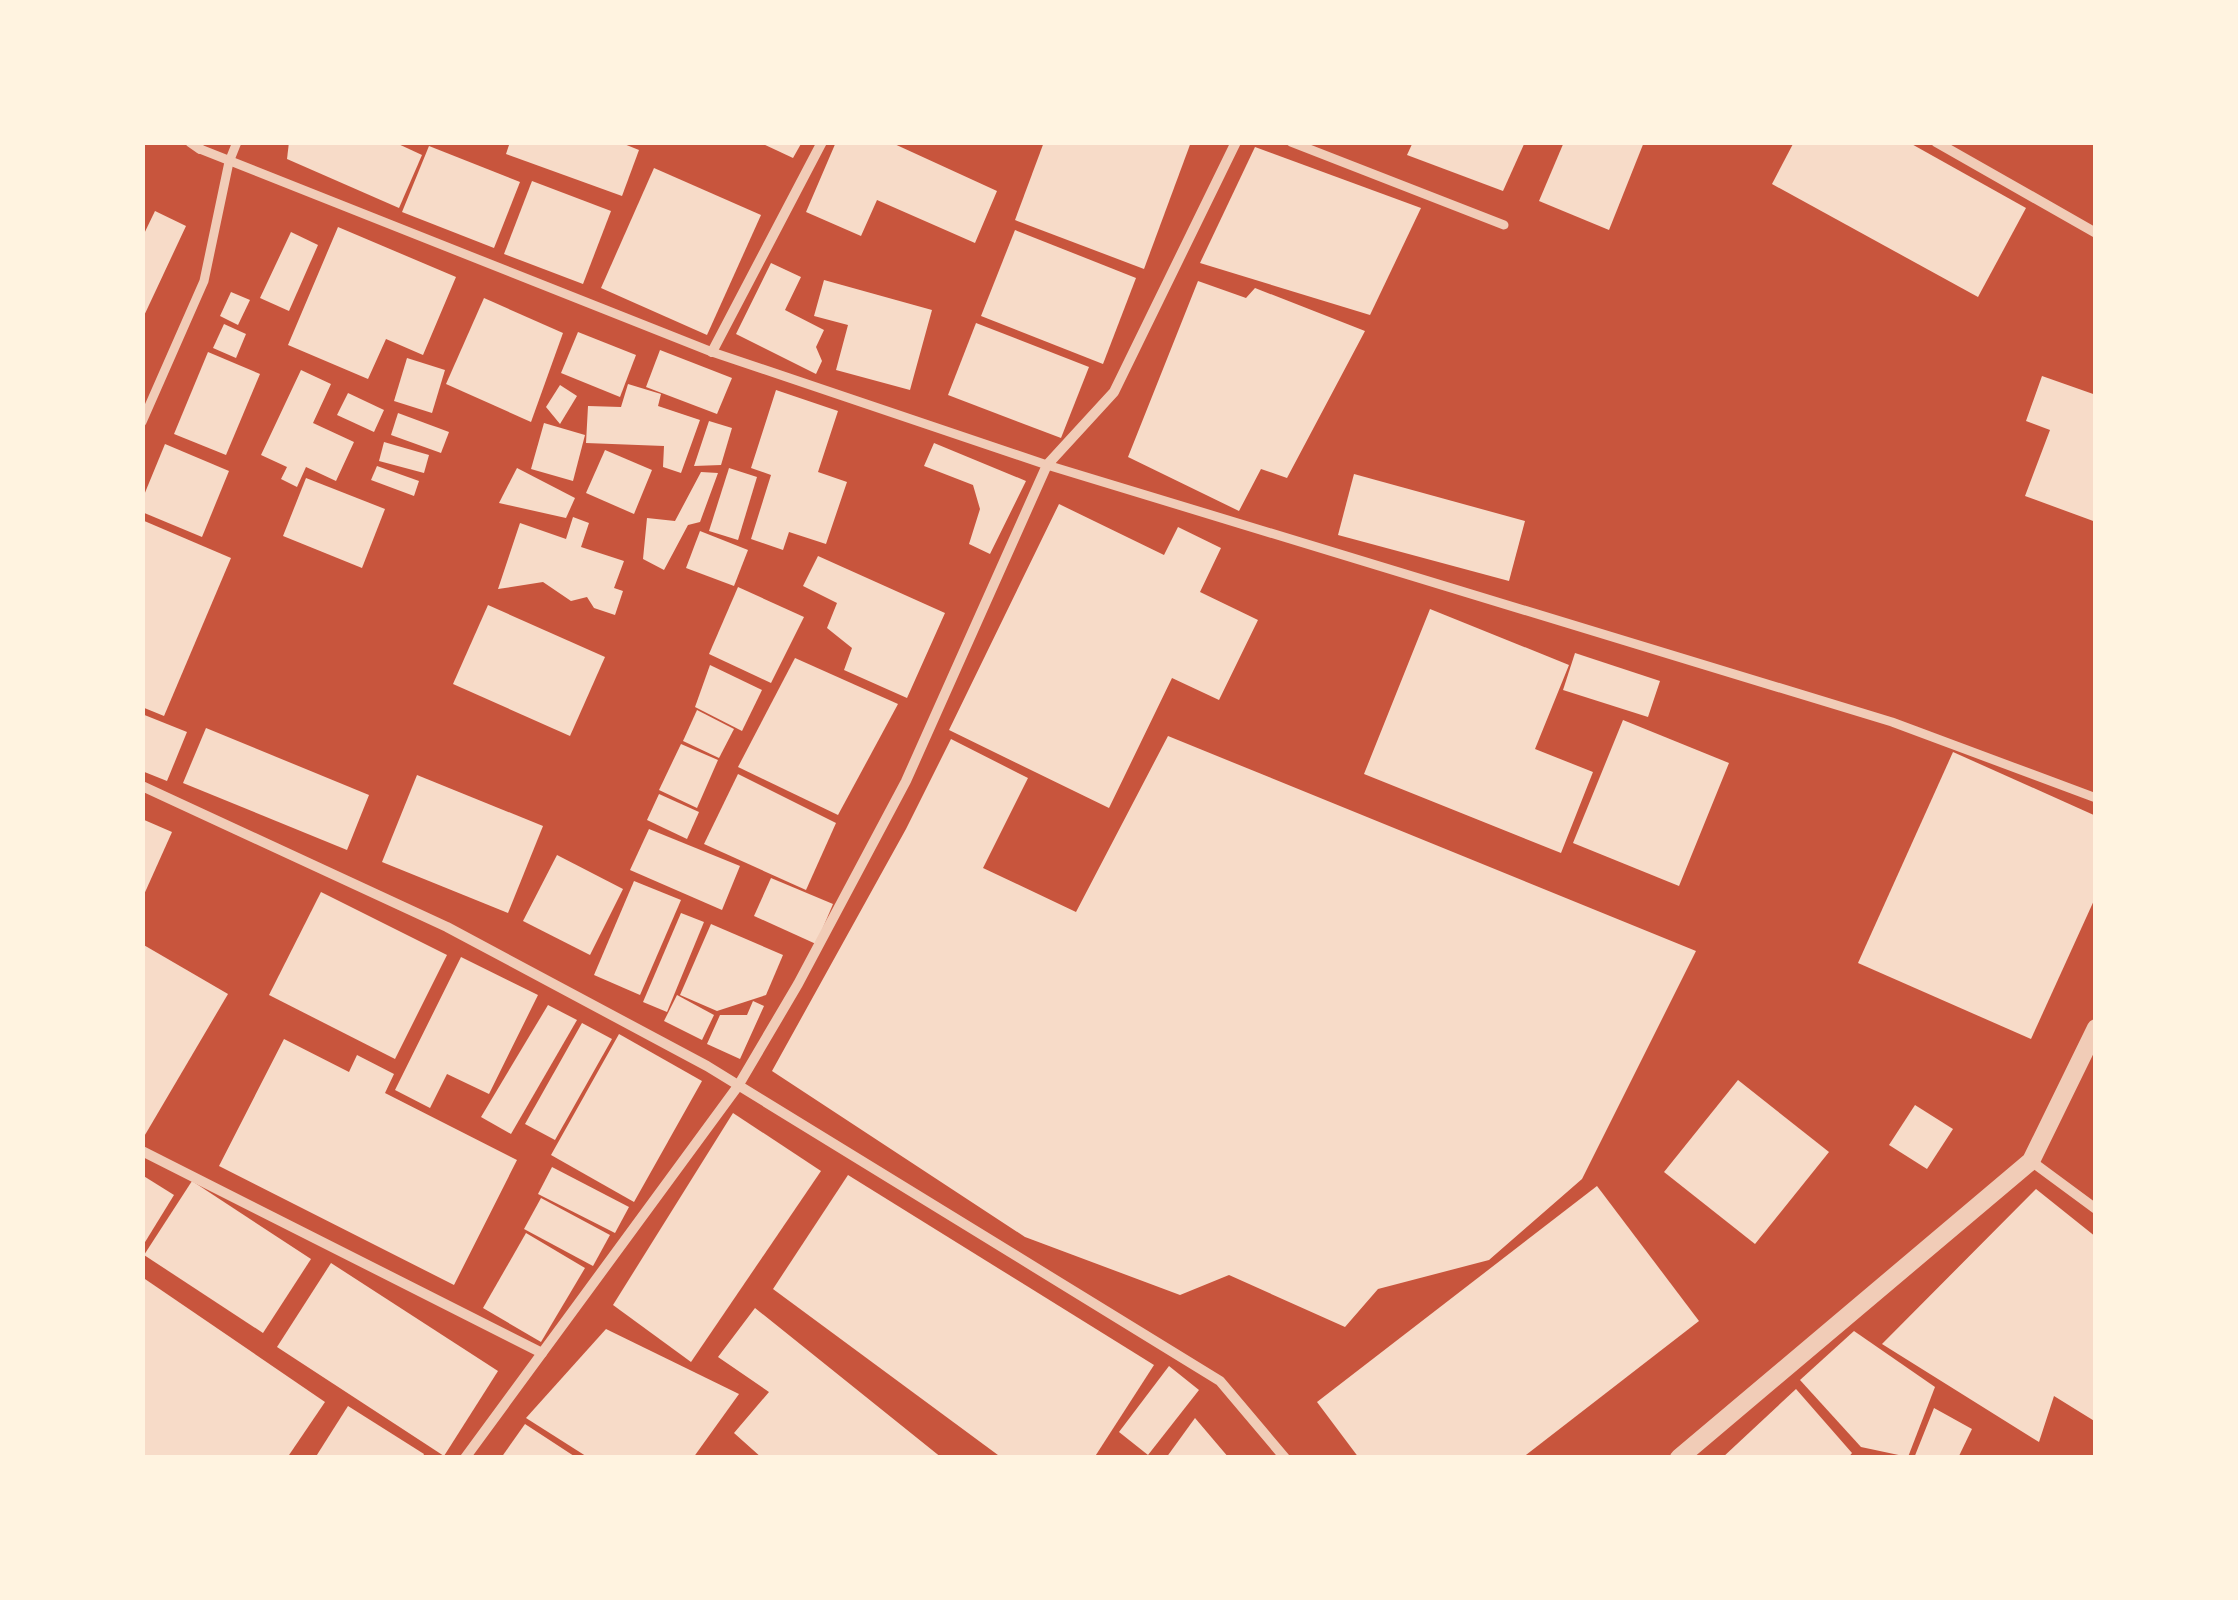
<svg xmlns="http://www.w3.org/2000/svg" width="2238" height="1600" viewBox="0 0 2238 1600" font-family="Lora,serif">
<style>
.building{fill:#f7dbc8}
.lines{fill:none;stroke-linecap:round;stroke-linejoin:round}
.pedestrian{stroke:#f1ccb7;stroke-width:9}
.minor{stroke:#f1ccb7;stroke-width:10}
.tertiary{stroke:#f1ccb7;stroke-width:18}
</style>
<rect width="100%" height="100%" fill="#c8553d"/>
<g class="building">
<polygon points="289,142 394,142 422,155 399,208 287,159"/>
<polygon points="510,142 619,142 639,150 622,196 506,154"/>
<polygon points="759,142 802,142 793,158"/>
<polygon points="836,142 890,142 997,191 975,243 877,200 861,236 806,212"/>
<polygon points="1044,142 1191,142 1144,269 1015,220"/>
<polygon points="1413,142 1525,142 1503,191 1407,155"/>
<polygon points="1564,142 1644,142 1609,230 1539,201"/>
<polygon points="1794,142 1908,142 2026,208 1978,297 1772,184"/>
<polygon points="429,146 520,182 494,248 402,212"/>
<polygon points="1255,147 1421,208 1370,315 1200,263"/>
<polygon points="654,168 761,215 707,335 601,288"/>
<polygon points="532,181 611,211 583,284 504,254"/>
<polygon points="155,211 186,226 142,320 142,238"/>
<polygon points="338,227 456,277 423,355 386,339 368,379 288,345"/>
<polygon points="1015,230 1136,278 1103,364 981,316"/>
<polygon points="291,232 318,245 289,311 260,298"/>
<polygon points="771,263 801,277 785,310 824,330 816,347 822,361 816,374 736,334"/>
<polygon points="824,280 932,310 910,390 836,370 848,325 814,316"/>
<polygon points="1198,281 1246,298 1255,288 1365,331 1287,478 1261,469 1239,511 1128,457"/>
<polygon points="231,292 250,300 238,325 220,316"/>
<polygon points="484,298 563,333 531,422 446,384"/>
<polygon points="976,323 1089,367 1061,438 948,395"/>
<polygon points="224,324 246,334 236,358 213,348"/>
<polygon points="578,332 636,355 620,397 561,373"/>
<polygon points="660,350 732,378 717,414 646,387"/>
<polygon points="208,352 260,374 226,455 174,434"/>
<polygon points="407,358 445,370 432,413 394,401"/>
<polygon points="301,370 331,384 313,423 354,442 336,481 306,467 297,487 281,479 287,467 261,455"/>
<polygon points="2042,376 2096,395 2096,522 2025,496 2050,430 2026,421"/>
<polygon points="628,384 661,394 658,406 700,420 681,473 663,467 664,446 586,443 588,406 621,407"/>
<polygon points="560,385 577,396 560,424 546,407"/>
<polygon points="776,390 838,411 818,472 847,482 826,544 789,532 783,550 751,539 771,475 751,468"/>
<polygon points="348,393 384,410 374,432 337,415"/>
<polygon points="398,413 449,432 441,453 391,435"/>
<polygon points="709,421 732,428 721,465 694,466"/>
<polygon points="544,423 585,435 573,481 531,469"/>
<polygon points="384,442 429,455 424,473 379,461"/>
<polygon points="934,443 1026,481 990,554 969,544 980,509 973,485 924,466"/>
<polygon points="165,444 229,471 202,537 142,512 142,500"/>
<polygon points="605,450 652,470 634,514 586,493"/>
<polygon points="377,466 419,481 414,496 371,480"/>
<polygon points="517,468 575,498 566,518 499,503"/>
<polygon points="729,468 757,477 738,540 709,531"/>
<polygon points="701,472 718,473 700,522 688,525 664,570 643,559 647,518 675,521"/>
<polygon points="1354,474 1525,521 1509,581 1338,535"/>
<polygon points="306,478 385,509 362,568 283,536"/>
<polygon points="1059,504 1164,555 1178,527 1221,548 1200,592 1258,620 1219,700 1172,678 1109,808 949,730"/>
<polygon points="573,517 589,523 581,547 624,561 614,588 623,591 615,615 594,608 587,597 571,601 543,582 498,589 520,523 566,539"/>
<polygon points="142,520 231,558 164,716 142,707"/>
<polygon points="700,531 748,550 734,586 686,568"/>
<polygon points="818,556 945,613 907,698 844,670 852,648 827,628 837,603 803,586"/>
<polygon points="738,587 804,617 771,683 709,654"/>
<polygon points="488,605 605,657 570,736 453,684"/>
<polygon points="1430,609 1569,665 1535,749 1593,772 1561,853 1364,774"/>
<polygon points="1575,653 1660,681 1648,717 1563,690"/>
<polygon points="795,658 898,704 838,815 738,767"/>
<polygon points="710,665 762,690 742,731 695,707"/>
<polygon points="697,710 734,729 719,758 683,741"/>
<polygon points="142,714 187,732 167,781 142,771"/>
<polygon points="1623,720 1729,763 1679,886 1573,843"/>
<polygon points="206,728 369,795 347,850 183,783"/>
<polygon points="1168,736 1696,951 1582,1179 1489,1260 1378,1289 1345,1327 1229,1275 1180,1295 1025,1237 772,1071 906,829 951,739 1028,778 983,868 1076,912"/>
<polygon points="681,744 718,760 697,808 659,790"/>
<polygon points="1953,752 2096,816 2096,896 2031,1039 1858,963"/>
<polygon points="738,774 836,823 806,890 704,844"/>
<polygon points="417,775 543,826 508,913 382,862"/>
<polygon points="659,794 699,812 687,839 647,820"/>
<polygon points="142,819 172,832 142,899"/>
<polygon points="649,829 740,866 722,910 630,870"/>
<polygon points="557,855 623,889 590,955 523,921"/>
<polygon points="771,878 833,904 816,944 754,916"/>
<polygon points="634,881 681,900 640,995 594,975"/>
<polygon points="321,892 447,955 395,1059 269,995"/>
<polygon points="681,913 704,922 667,1012 643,1002"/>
<polygon points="711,924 783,955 766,995 717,1011 680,995"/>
<polygon points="142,944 228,994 142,1140"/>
<polygon points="461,957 538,995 489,1094 447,1074 430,1108 395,1090"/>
<polygon points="677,995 714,1015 702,1040 664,1021"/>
<polygon points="753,1001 764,1006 740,1059 707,1044 720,1015 747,1015"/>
<polygon points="548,1005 577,1020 511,1134 481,1117"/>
<polygon points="582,1023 612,1039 555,1140 525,1124"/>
<polygon points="619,1034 702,1081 634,1202 551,1155"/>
<polygon points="284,1039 349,1072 357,1055 394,1074 385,1093 517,1160 454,1285 219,1166"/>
<polygon points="1738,1080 1829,1152 1755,1244 1664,1172"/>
<polygon points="1915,1105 1953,1129 1927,1169 1889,1145"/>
<polygon points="733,1113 821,1171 691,1362 613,1305"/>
<polygon points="552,1167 629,1207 615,1233 538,1194"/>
<polygon points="142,1175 174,1195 142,1247"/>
<polygon points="848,1175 1154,1365 1094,1458 1002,1458 773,1289"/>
<polygon points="192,1181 311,1259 263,1333 144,1255"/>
<polygon points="1597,1186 1699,1321 1522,1458 1359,1458 1317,1402"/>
<polygon points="2036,1189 2096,1237 2096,1422 2054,1396 2039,1442 1882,1344"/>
<polygon points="541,1198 610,1235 593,1266 524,1229"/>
<polygon points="526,1233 585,1268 541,1342 483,1308"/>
<polygon points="331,1263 498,1371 444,1456 277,1347"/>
<polygon points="142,1277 325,1402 287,1458 142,1458"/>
<polygon points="755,1308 942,1458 762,1458 734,1433 769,1392 718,1357"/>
<polygon points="606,1329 739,1394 693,1458 589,1458 526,1418"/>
<polygon points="1854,1331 1935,1387 1908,1457 1861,1447 1800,1380"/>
<polygon points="1169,1366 1199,1390 1148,1455 1119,1432"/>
<polygon points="1796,1389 1852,1453 1848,1458 1722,1458"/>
<polygon points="348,1406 424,1454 422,1458 315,1458"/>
<polygon points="1934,1408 1972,1429 1958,1458 1914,1458"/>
<polygon points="1195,1418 1229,1458 1166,1458"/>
<polygon points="525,1424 577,1458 501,1458"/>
</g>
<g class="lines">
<g class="pedestrian">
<polyline points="1291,142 1504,225"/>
<polyline points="200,149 712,352 1047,465 1892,722 2096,798"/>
<polyline points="142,422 204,281 229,162 237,142"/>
</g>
<g class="minor">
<polyline points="190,142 200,149"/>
<polyline points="1936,142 2096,233"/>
<polyline points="712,352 822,142"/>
<polyline points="142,786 447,927 707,1066 1220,1381 1285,1458"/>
<polyline points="142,1151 542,1353"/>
<polyline points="2031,1161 2096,1209"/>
<polyline points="465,1458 738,1086 798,984 906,781 1047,465 1114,392 1236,142"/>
</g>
<polyline class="tertiary" points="1679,1458 2031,1161 2096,1028"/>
</g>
<rect width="2238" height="1600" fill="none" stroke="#fff3e0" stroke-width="290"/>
</svg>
